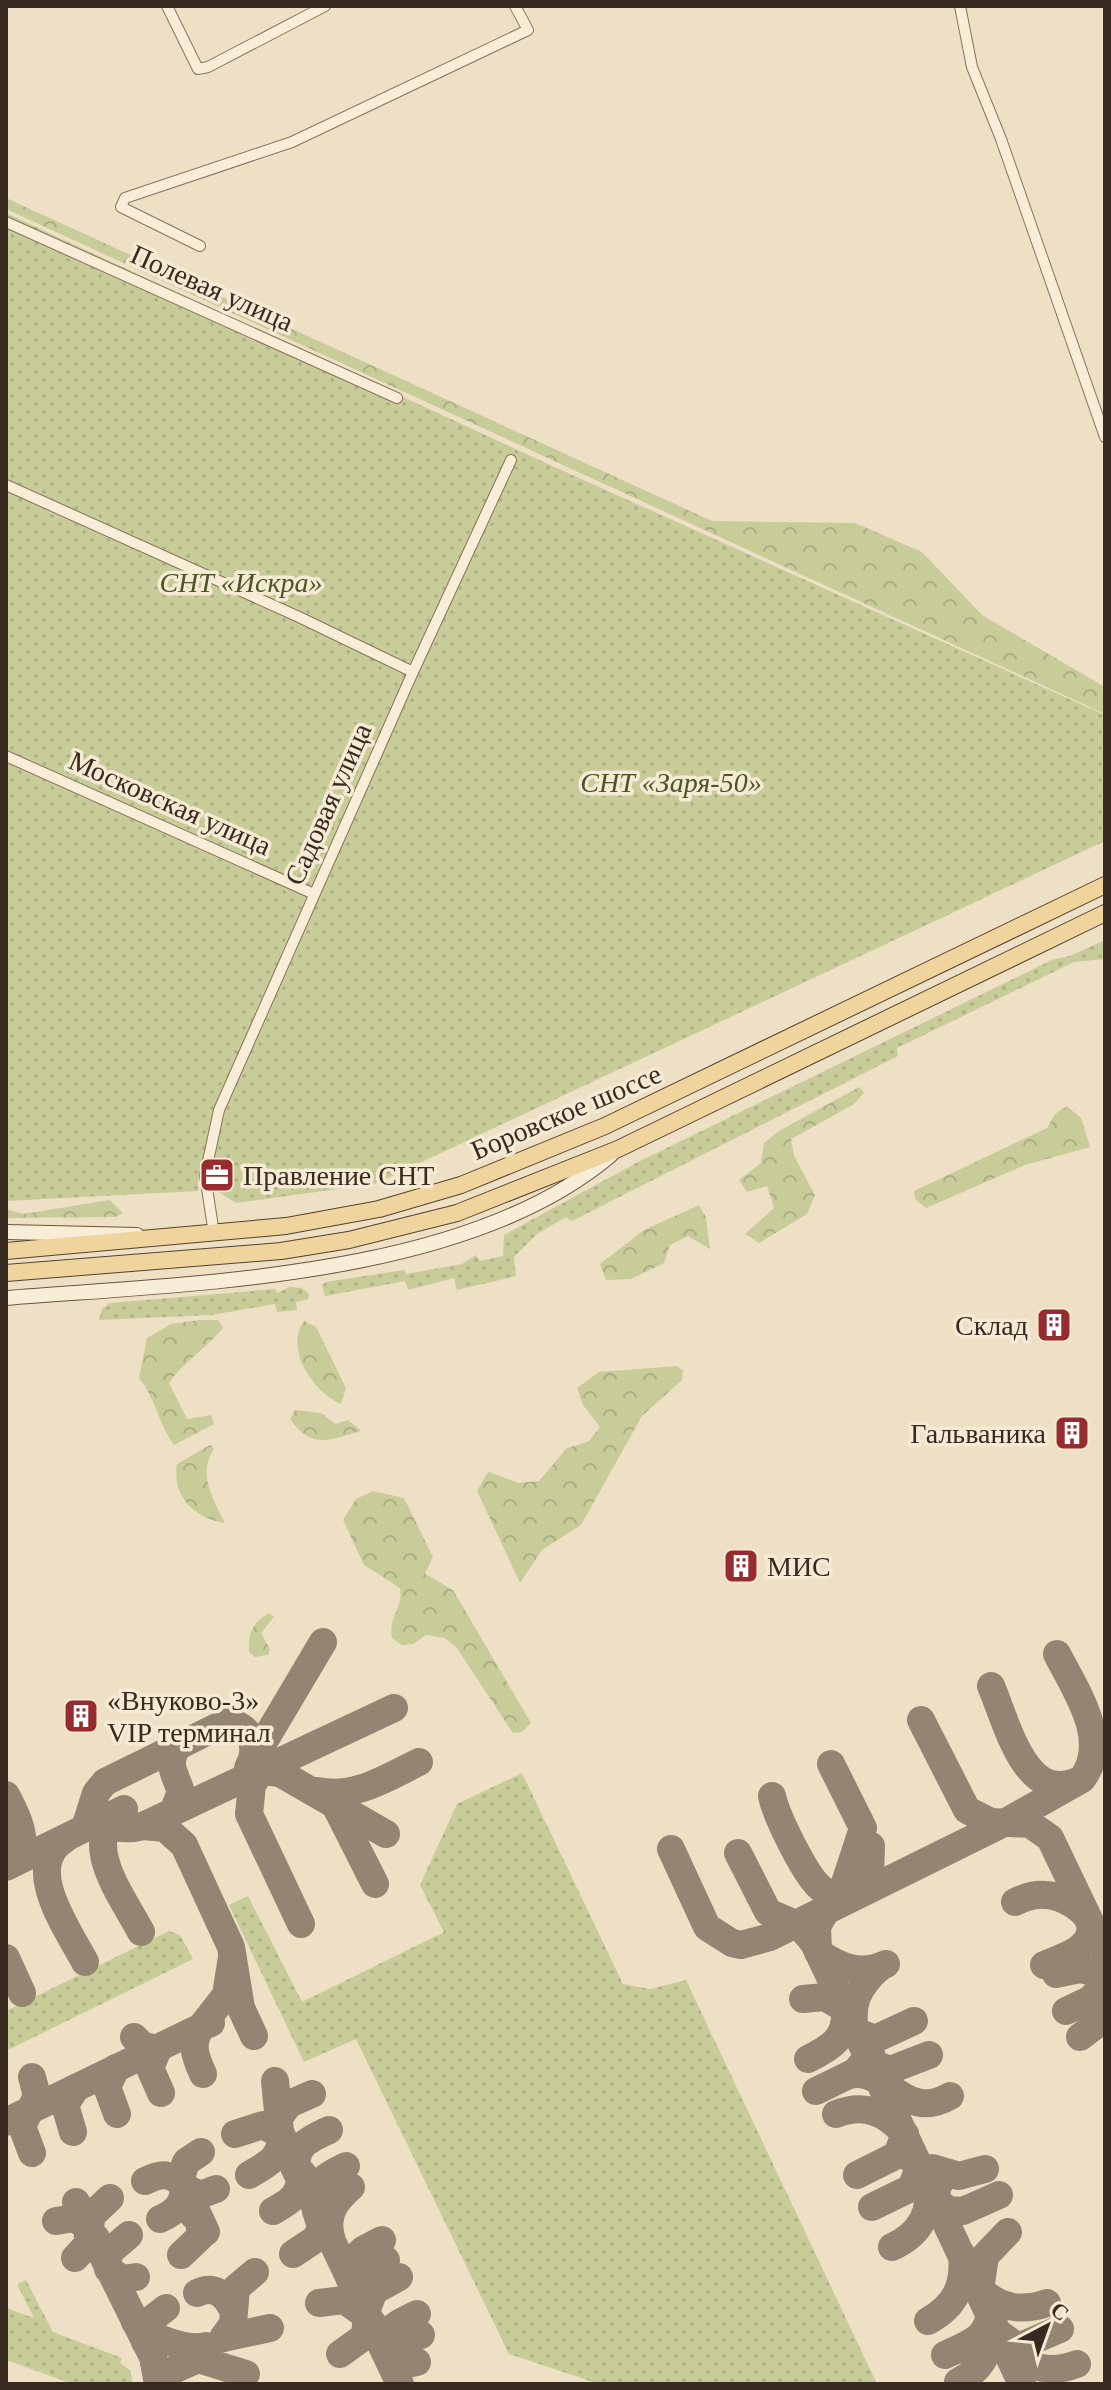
<svg xmlns="http://www.w3.org/2000/svg" width="1111" height="2390" viewBox="0 0 1111 2390" font-family="'Times New Roman',serif">
<style>
.grass{fill:url(#grass-dots)}
.forest{fill:url(#forest-crowns)}
.lines{fill:none;stroke-linecap:round;stroke-linejoin:round}
.taxiway{stroke:#938572;stroke-width:28}
.street-casing{stroke:#88725b;stroke-width:12}
.secondary-casing{stroke:#6a533e;stroke-width:16}
.primary-casing{stroke:#56402f;stroke-width:18}
.street{stroke:#f8eed8;stroke-width:10}
.secondary{stroke:#f8eed8;stroke-width:14}
.primary{stroke:#f0d49d;stroke-width:16}
.labels{text-anchor:middle;dominant-baseline:central;stroke-width:7;stroke-linejoin:round;paint-order:stroke}
.street-label{font-size:28px;fill:#382a1f;stroke:#f5ead4}
.park-label{font-size:28px;font-style:italic;fill:#4a5525;stroke:#f5ead4}
.poi-label{font-size:28px;fill:#382a1f;stroke:#f5ead4;text-anchor:start}
</style>
<defs>
<pattern id="grass-dots" width="8" height="8" patternUnits="userSpaceOnUse" patternTransform="scale(2)"><rect width="8" height="8" fill="#c7cc98"/><path d="M2 2h.1M6 6h.1" fill="none" stroke="#acaf83" stroke-width="1.8" stroke-linecap="round"/></pattern>
<pattern id="forest-crowns" width="20" height="18" patternUnits="userSpaceOnUse" patternTransform="scale(2)"><rect width="20" height="18" fill="#c7cc98"/><path d="M2 6a3 3 0 1 1 6 0M12 15a3 3 0 1 1 6 0" fill="none" stroke="#acaf83"/></pattern>
</defs>
<rect width="100%" height="100%" fill="#eee0c4"/>
<g class="grass">
<polygon points="6,213 548,464 1105,715 1105,841 375,1184 236,1203 198,1179 198,1191 6,1201"/>
<polygon points="1105,940 1105,959 1074,962 897,1048 898,1056 572,1221 566,1217 537,1234 514,1257 516,1276 457,1290 454,1278 408,1290 405,1281 325,1296 322,1285 326,1282 404,1270 406,1274 462,1264 476,1255 480,1261 503,1256 504,1235 636,1163 1052,960 1070,956"/>
<polygon points="289,1287 302,1288 309,1294 308,1299 296,1302 297,1310 277,1312 275,1304 212,1315 99,1320 102,1309 110,1303 276,1289 277,1293"/>
<polygon points="522,1773 623,1984 650,1989 686,1980 877,2384 599,2384 509,2354 356,2039 304,2062 229,1905 248,1896 302,2002 444,1932 420,1885 457,1804"/>
<polygon points="169,1931 180,1935 193,1959 6,2051 6,2011"/>
<polygon points="26,2280 53,2332 122,2358 120,2363 130,2370 133,2384 73,2384 6,2360 6,2308 34,2318 17,2284"/>
</g>
<g class="forest">
<polygon points="6,198 712,521 855,523 922,552 982,615 1105,687 1105,714 6,209"/>
<polygon points="859,1087 864,1093 854,1104 791,1139 794,1156 815,1195 807,1214 759,1243 745,1234 774,1208 767,1186 747,1192 739,1180 761,1163 764,1143 779,1131"/>
<polygon points="1067,1106 1081,1118 1090,1147 1025,1165 926,1208 915,1199 914,1191 1047,1128 1055,1114"/>
<polygon points="110,1200 123,1213 115,1217 6,1218 6,1209 23,1214"/>
<polygon points="699,1205 706,1217 710,1249 688,1236 670,1245 664,1263 631,1279 606,1280 600,1264 644,1230"/>
<path d="M200 1320H218L223 1328C206 1349 183 1362 169 1383L187 1419 211 1415 214 1424 174 1445C158 1423 156 1399 139 1378L147 1338 171 1324Z"/>
<path d="M304 1321 316 1327 346 1388 341 1404C313 1392 284 1349 304 1321Z"/>
<polygon points="677,1366 683,1371 682,1380 642,1416 581,1525 542,1550 520,1583 477,1491 488,1472 519,1483 539,1481 567,1448 588,1442 600,1427 583,1405 577,1388 599,1372"/>
<path d="M295 1410 321 1413 335 1424 348 1420 361 1431C332 1439 312 1451 290 1419Z"/>
<path d="M210 1445 214 1449C197 1474 213 1498 225 1523 194 1518 172 1497 177 1464Z"/>
<path d="M373 1491 404 1498 433 1557 425 1574 453 1590 531 1723 522 1732 513 1733 456 1647 445 1638 426 1635 413 1644 402 1645 392 1638C388 1616 404 1607 400 1588L364 1565 343 1520 356 1499Z"/>
<path d="M269 1613 274 1617 261 1633 270 1649 268 1655 255 1657 249 1652C248 1633 252 1623 269 1613Z"/>
</g>
<g class="lines">
<g class="taxiway">
<path d="M991 1686C1006 1720 1024 1802 1075 1782"/>
<polyline points="921,1720 967,1810 991,1822 1030,1824 1050,1838 1105,1953"/>
<polyline points="250,1765 323,1642"/>
<path d="M317 1791C355 1799 386 1778 419 1762"/>
<path d="M772 1796C776 1815 806 1878 822 1889 833 1897 845 1896 858 1893L870 1875 871 1846"/>
<polyline points="335,1805 375,1884"/>
<path d="M173 1812 181 1792C175 1773 165 1763 179 1745"/>
<polyline points="143,1826 165,1828 184,1845 231,1947 241,2008 254,2036"/>
<path d="M85 1828C106 1823 123 1832 143 1826L394 1708"/>
<path d="M85 1828 96 1793 105 1782 227 1722C251 1725 260 1748 248 1768"/>
<path d="M65 1839C21 1866 69 1931 85 1962"/>
<polyline points="671,1849 707,1927 732,1943 741,1945 770,1937 832,1906 843,1889 863,1828 831,1764"/>
<polyline points="738,1853 768,1912 800,1926 814,1943 1022,2384"/>
<path d="M6 1866C36 1849 17 1817 6 1795"/>
<path d="M6 1867 124 1809C76 1839 123 1897 141 1932"/>
<path d="M1015 1902C1025 1897 1034 1894 1046 1895 1067 1896 1106 1919 1084 1944 1074 1955 1057 1959 1044 1965"/>
<polyline points="301,1924 249,1814 252,1785 261,1771 280,1773 386,1834"/>
<polyline points="6,1958 22,1993"/>
<path d="M886 1964C860 1976 840 1967 818 1952L817 1926 826 1911 1006 1822 1082 1779C1111 1741 1076 1691 1057 1654"/>
<path d="M880 1967C859 1985 850 2003 855 2031L875 2039 914 2021"/>
<polyline points="1056,1974 1080,1969 1105,1975"/>
<path d="M803 1999 825 1997 845 2009C847 2038 832 2047 808 2059"/>
<polyline points="1066,2011 1091,1999 1105,1983"/>
<polyline points="134,2037 143,2046 158,2049 150,2068 161,2093"/>
<polyline points="1080,2037 1105,2018"/>
<polyline points="871,2053 871,2063 890,2070 929,2055"/>
<polyline points="116,2068 107,2087 117,2114"/>
<path d="M203 2074C195 2056 190 2045 201 2027L211 2023"/>
<path d="M849 2075C887 2066 904 2123 950 2096"/>
<polyline points="275,2081 280,2132 400,2384"/>
<polyline points="816,2091 855,2072 861,2065"/>
<path d="M836 2114C865 2103 885 2112 905 2134L897 2155 857 2175"/>
<polyline points="278,2119 289,2104 312,2094"/>
<polyline points="6,2122 201,2027 226,1995 232,1957"/>
<polyline points="73,2132 65,2105 76,2088"/>
<path d="M235 2134 263 2125 281 2135C282 2158 266 2165 249 2175"/>
<polyline points="201,2152 186,2162 181,2178 206,2232"/>
<polyline points="32,2153 22,2126 37,2096 32,2077"/>
<polyline points="932,2168 959,2176 985,2169"/>
<path d="M949 2173C939 2180 936 2187 936 2200L948 2210 963 2211 999 2195"/>
<path d="M303 2174 297 2168C294 2145 310 2139 329 2130"/>
<path d="M145 2181C161 2173 172 2172 184 2187 183 2205 176 2212 160 2219"/>
<polyline points="184,2187 200,2195 216,2189"/>
<polyline points="76,2202 153,2357 158,2384"/>
<polyline points="872,2207 911,2188 920,2166 912,2160"/>
<path d="M320 2210 314 2204C313 2181 328 2175 346 2166"/>
<path d="M273 2211C287 2203 298 2198 300 2180L294 2167"/>
<polyline points="56,2221 74,2218 88,2227 88,2244 75,2258"/>
<path d="M1008 2232 985 2256 980 2290C1001 2308 1021 2312 1047 2303"/>
<polyline points="129,2235 108,2253 108,2269 122,2279 136,2277"/>
<path d="M331 2237C325 2215 335 2201 351 2187"/>
<polyline points="96,2238 90,2233 91,2216 110,2198"/>
<path d="M892 2247C919 2235 933 2212 927 2182"/>
<polyline points="293,2254 317,2238 321,2226 316,2211"/>
<polyline points="181,2255 200,2237 200,2221 194,2216"/>
<path d="M386 2260C343 2292 368 2350 421 2335"/>
<polyline points="356,2285 350,2280 350,2262 363,2250 382,2240"/>
<path d="M197 2293C213 2285 224 2293 232 2308"/>
<polyline points="319,2303 344,2300 367,2316 365,2336 340,2354"/>
<polyline points="367,2309 374,2291 399,2277"/>
<path d="M417 2314C408 2319 396 2323 389 2332 372 2353 398 2368 417 2362"/>
<path d="M928 2321C955 2306 965 2286 962 2255"/>
<path d="M135 2322C147 2337 187 2351 206 2346"/>
<polyline points="1000,2334 1018,2347 1060,2329"/>
<polyline points="223,2338 233,2324 236,2288 255,2272"/>
<polyline points="223,2338 270,2328"/>
<polyline points="145,2342 144,2325 166,2308"/>
<path d="M1005 2348C1028 2367 1048 2375 1077 2364"/>
<path d="M945 2355C967 2344 987 2340 990 2313 994 2344 987 2367 958 2382"/>
<polyline points="158,2384 169,2372 198,2359 246,2374"/>
</g>
<defs>
<g id="street">
<polyline points="167,6 198,69 208,67 325,6"/>
<polyline points="960,6 972,67 1001,139 1105,437"/>
<polyline points="6,222 397,398"/>
<polyline points="200,246 121,207 125,198 292,142 528,30 515,6"/>
<polyline points="6,485 299,617 413,672"/>
<polyline points="6,756 314,894"/>
<polyline points="214,1234 205,1175 219,1110 413,672 511,460"/>
</g>
<g id="secondary">
<polyline points="6,1232 137,1235"/>
<path d="M6 1298C190 1283 466 1279 611 1155"/>
</g>
<g id="primary">
<polyline points="6,1251 286,1226 379,1209 461,1185 605,1126 1105,885"/>
<polyline points="6,1273 281,1251 349,1240 457,1213 618,1149 1105,913"/>
</g>
</defs>
<use href="#street" class="street-casing"/>
<use href="#secondary" class="secondary-casing"/>
<use href="#primary" class="primary-casing"/>
<use href="#street" class="street"/>
<use href="#secondary" class="secondary"/>
<use href="#primary" class="primary"/>
</g>
<defs>
<symbol id="office-square" viewBox="-11 -11 22 22"><rect x="-9" y="-9" width="18" height="18" rx="4" fill="#962c30" stroke="#f5ead4"/><path d="M-6-3h4V-5.5h4V-3h4V5H-6ZM-1-4.5V-3h2v-1.5ZM-6 0V1H6V0Z" fill="#fff"/></symbol>
<symbol id="building-square" viewBox="-11 -11 22 22"><rect x="-9" y="-9" width="18" height="18" rx="4" fill="#962c30" stroke="#f5ead4"/><path d="M-4-6H4V6H1V3H-1V6H-4ZM-2.5-4.3h1.7v1.8h-1.7ZM.8-4.3h1.7v1.8H.8ZM-2.5-1h1.7V.8h-1.7ZM.8-1h1.7V.8H.8Z" fill="#fff"/></symbol>
</defs>
<g fill-rule="evenodd">
<use href="#office-square" x="197" y="1155" width="40" height="40"/>
<use href="#building-square" x="1034" y="1305" width="40" height="40"/>
<use href="#building-square" x="1052" y="1413" width="40" height="40"/>
<use href="#building-square" x="721" y="1546" width="40" height="40"/>
<use href="#building-square" x="61" y="1696" width="40" height="40"/>
</g>
<g class="labels">
<g class="street-label">
<text transform="translate(212 288) rotate(24)">Полевая улица</text>
<text transform="translate(170 803) rotate(24)">Московская улица</text>
<text transform="translate(328 804) rotate(-66)">Садовая улица</text>
<text transform="translate(566 1112) rotate(-23)">Боровское шоссе</text>
</g>
<g class="park-label">
<text x="241" y="582">СНТ «Искра»</text>
<text x="671" y="782">СНТ «Заря-50»</text>
</g>
<g class="poi-label">
<text x="243" y="1175">Правление СНТ</text>
<text x="1028" y="1325" text-anchor="end">Склад</text>
<text x="1046" y="1433" text-anchor="end">Гальваника</text>
<text x="767" y="1566">МИС</text>
<text x="107" y="1700">«Внуково-3»<tspan x="107" dy="32">VIP терминал</tspan></text>
</g>
</g>
<rect width="1111" height="2390" fill="none" stroke="#382a1f" stroke-width="16"/>
<g transform="translate(1047 2326) rotate(41)" stroke="#f5ead4" stroke-width="6" paint-order="stroke">
<path d="M0-6L14 30L0 20L-14 30Z" fill="#382a1f"/>
<text y="-12" font-size="22" font-weight="bold" text-anchor="middle" fill="#382a1f">С</text>
</g>
</svg>
